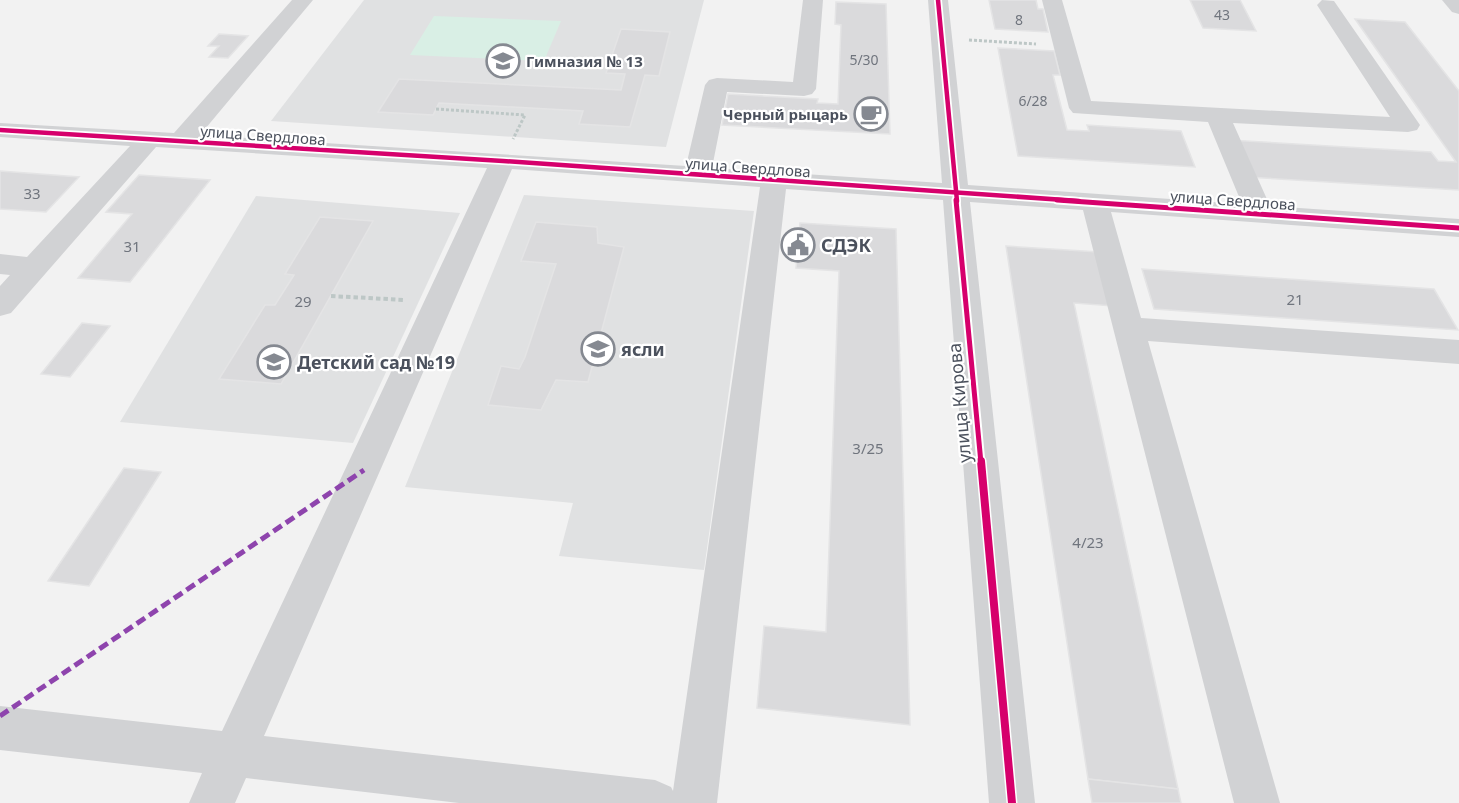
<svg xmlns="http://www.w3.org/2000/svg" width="1459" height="803" viewBox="0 0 1459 803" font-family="'Noto Sans',sans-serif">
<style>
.education{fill:#e0e1e2}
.green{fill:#d9efe5}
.building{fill:#dadadc;stroke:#e4e4e5;stroke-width:1.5}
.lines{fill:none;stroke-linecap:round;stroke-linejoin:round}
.path-far1{stroke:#bdc7c6;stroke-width:3;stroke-dasharray:3 2;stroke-linecap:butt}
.path{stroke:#bdc7c6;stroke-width:4;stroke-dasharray:4.5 3;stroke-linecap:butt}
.minor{fill:#d1d2d4;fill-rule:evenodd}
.quiet{stroke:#8e44ad;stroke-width:5;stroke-dasharray:10 5;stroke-linecap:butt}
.cycleway-far2-casing{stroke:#fff;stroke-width:8}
.cycleway-far1-casing{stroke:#fff;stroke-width:9}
.cycleway-casing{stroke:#fff;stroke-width:11}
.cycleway-far2{stroke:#d6006c;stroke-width:4.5}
.cycleway-far1{stroke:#d6006c;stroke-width:5}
.cycleway{stroke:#d6006c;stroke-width:8}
.labels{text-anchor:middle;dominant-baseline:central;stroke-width:4.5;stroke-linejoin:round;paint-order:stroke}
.far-number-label{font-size:14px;fill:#70757e}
.far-poi-label{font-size:15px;font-weight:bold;fill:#4b515d;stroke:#fff;text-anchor:start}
.far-street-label{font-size:15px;fill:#4b515d;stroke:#fff}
.number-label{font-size:15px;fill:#70757e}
.poi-label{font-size:18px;font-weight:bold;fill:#4b515d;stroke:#fff;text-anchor:start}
.street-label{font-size:18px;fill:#4b515d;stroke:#fff}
</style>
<rect width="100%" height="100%" fill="#f2f2f2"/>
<g class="education">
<polygon points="364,0 704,0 666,147 271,121"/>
<polygon points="524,195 754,211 704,570 559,556 573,503 405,487"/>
<polygon points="256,196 460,213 353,443 120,422"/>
</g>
<polygon class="green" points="434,16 561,21 544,61 410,55"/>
<g class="building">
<polygon points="989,0 1036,0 1038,9 1043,9 1048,32 995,29"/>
<polygon points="1190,0 1240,0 1256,31 1203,28"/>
<polygon points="836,2 886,4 890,134 722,125 728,94 818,99 817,103 838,104 841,25 835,24"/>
<polygon points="1355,19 1405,22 1459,91 1459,190 1247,177 1230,140 1431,152 1438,161 1456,162"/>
<polygon points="621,29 670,32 659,76 645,75 630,127 579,124 583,111 439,103 433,115 378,112 399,79 621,90 625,74 606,73"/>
<polygon points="219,34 248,36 228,58 209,57 219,46 208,46"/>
<polygon points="998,48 1054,51 1060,75 1053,75 1067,130 1089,131 1087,125 1181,131 1195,167 1018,156"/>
<polygon points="0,171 79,177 46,212 0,209"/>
<polygon points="139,175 210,180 130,282 78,278 132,214 106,212"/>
<polygon points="320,217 373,221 281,384 219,379 265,305 275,305 294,275 285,274"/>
<polygon points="536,222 597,227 598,243 624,247 588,382 556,380 541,410 488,405 501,366 519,369 525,357 556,264 521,261"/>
<polygon points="800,223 896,229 910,725 757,708 764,626 826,632 839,271 796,268"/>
<polygon points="1006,246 1099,252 1113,306 1074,303 1178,789 1088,779"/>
<polygon points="1142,269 1434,289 1458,330 1154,309"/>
<polygon points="82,323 110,326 70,377 41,374"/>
<polygon points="124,468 161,472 89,586 48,581"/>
<polygon points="1088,779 1178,789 1181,803 1092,803"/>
</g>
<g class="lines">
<g class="path-far1">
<polyline points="969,40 1036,44"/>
<polyline points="436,109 525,115 513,139"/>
</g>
<polyline class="path" points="331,296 405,300"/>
<g class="minor">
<path d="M292 0H313L200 135 686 166 705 85 709 80 717 78 793 82 803 0H823L816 89 812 94 804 96 727 92 712 168 942 183 928 0H948L968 185 1242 204 1208 122 1073 113 1069 108 1042 0H1062L1091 101 1390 117 1317 5 1322 0 1334 1 1420 125 1417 130 1408 132 1233 123 1270 206 1459 219V237L1111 212 1141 318 1459 340V364L1148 341 1280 803H1234L1083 210 970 202 1035 803H989L943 200 786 189 717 803H459L246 778 235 803H189L202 773 0 750V706L222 731 487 168 156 147 11 313 0 316V286L10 275 0 274V254L27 257 130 146 0 137V123L174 133ZM512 169 760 187 673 791 671 787 655 780 264 736Z"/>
<polygon points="1442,0 1459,0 1459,14 1452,12"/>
</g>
<polyline class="quiet" points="0,716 364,470"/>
<defs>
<g id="cycleway-far2">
<polyline points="938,0 957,201"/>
<polyline points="0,130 503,161 1079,201"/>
</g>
<g id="cycleway-far1">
<polyline points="956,200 981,463"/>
<polyline points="1057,200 1459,228"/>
</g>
<polyline id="cycleway" points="981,461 1012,803"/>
</defs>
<use href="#cycleway-far2" class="cycleway-far2-casing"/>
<use href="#cycleway-far1" class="cycleway-far1-casing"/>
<use href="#cycleway" class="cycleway-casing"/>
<use href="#cycleway-far2" class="cycleway-far2"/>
<use href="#cycleway-far1" class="cycleway-far1"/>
<use href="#cycleway" class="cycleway"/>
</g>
<defs>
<symbol id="school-ring" viewBox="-11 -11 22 22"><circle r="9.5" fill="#fff" stroke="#858991" stroke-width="1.5"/><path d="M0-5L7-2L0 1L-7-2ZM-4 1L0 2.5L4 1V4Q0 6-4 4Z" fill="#858991"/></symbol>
<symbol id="cafe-ring" viewBox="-11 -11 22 22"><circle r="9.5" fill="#fff" stroke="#858991" stroke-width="1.5"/><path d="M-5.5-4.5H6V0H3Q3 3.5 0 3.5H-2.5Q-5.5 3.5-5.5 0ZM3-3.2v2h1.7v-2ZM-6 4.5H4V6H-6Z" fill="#858991"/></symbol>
<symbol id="civic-ring" viewBox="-11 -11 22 22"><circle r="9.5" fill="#fff" stroke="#858991" stroke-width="1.5"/><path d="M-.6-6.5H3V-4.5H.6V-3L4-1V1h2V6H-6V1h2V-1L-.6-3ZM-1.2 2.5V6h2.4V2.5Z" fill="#858991"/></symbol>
</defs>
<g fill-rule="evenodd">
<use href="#school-ring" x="484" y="42" width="38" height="38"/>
<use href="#cafe-ring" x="852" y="95" width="38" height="38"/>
<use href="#civic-ring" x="779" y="226" width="38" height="38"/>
<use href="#school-ring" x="579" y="330" width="38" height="38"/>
<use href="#school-ring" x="255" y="343" width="38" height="38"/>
</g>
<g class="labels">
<g class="far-number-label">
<text x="1222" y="14">43</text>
<text x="1019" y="19">8</text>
<text x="864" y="59">5/30</text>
<text x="1033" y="100">6/28</text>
</g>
<g class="far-poi-label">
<text x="526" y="61">Гимназия № 13</text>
<text x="848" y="114" text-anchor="end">Черный рыцарь</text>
</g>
<g class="far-street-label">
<text transform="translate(263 135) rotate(4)">улица Свердлова</text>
<text transform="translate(748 167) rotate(4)">улица Свердлова</text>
<text transform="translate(1233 200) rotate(4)">улица Свердлова</text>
</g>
<g class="number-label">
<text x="32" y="193">33</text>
<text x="132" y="246">31</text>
<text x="1295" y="299">21</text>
<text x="303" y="301">29</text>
<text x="868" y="448">3/25</text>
<text x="1088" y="542">4/23</text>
</g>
<g class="poi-label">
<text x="821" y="245">СДЭК</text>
<text x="621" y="349">ясли</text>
<text x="297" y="362">Детский сад №19</text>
</g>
<g class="street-label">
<text transform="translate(959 403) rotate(-95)">улица Кирова</text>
</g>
</g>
</svg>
